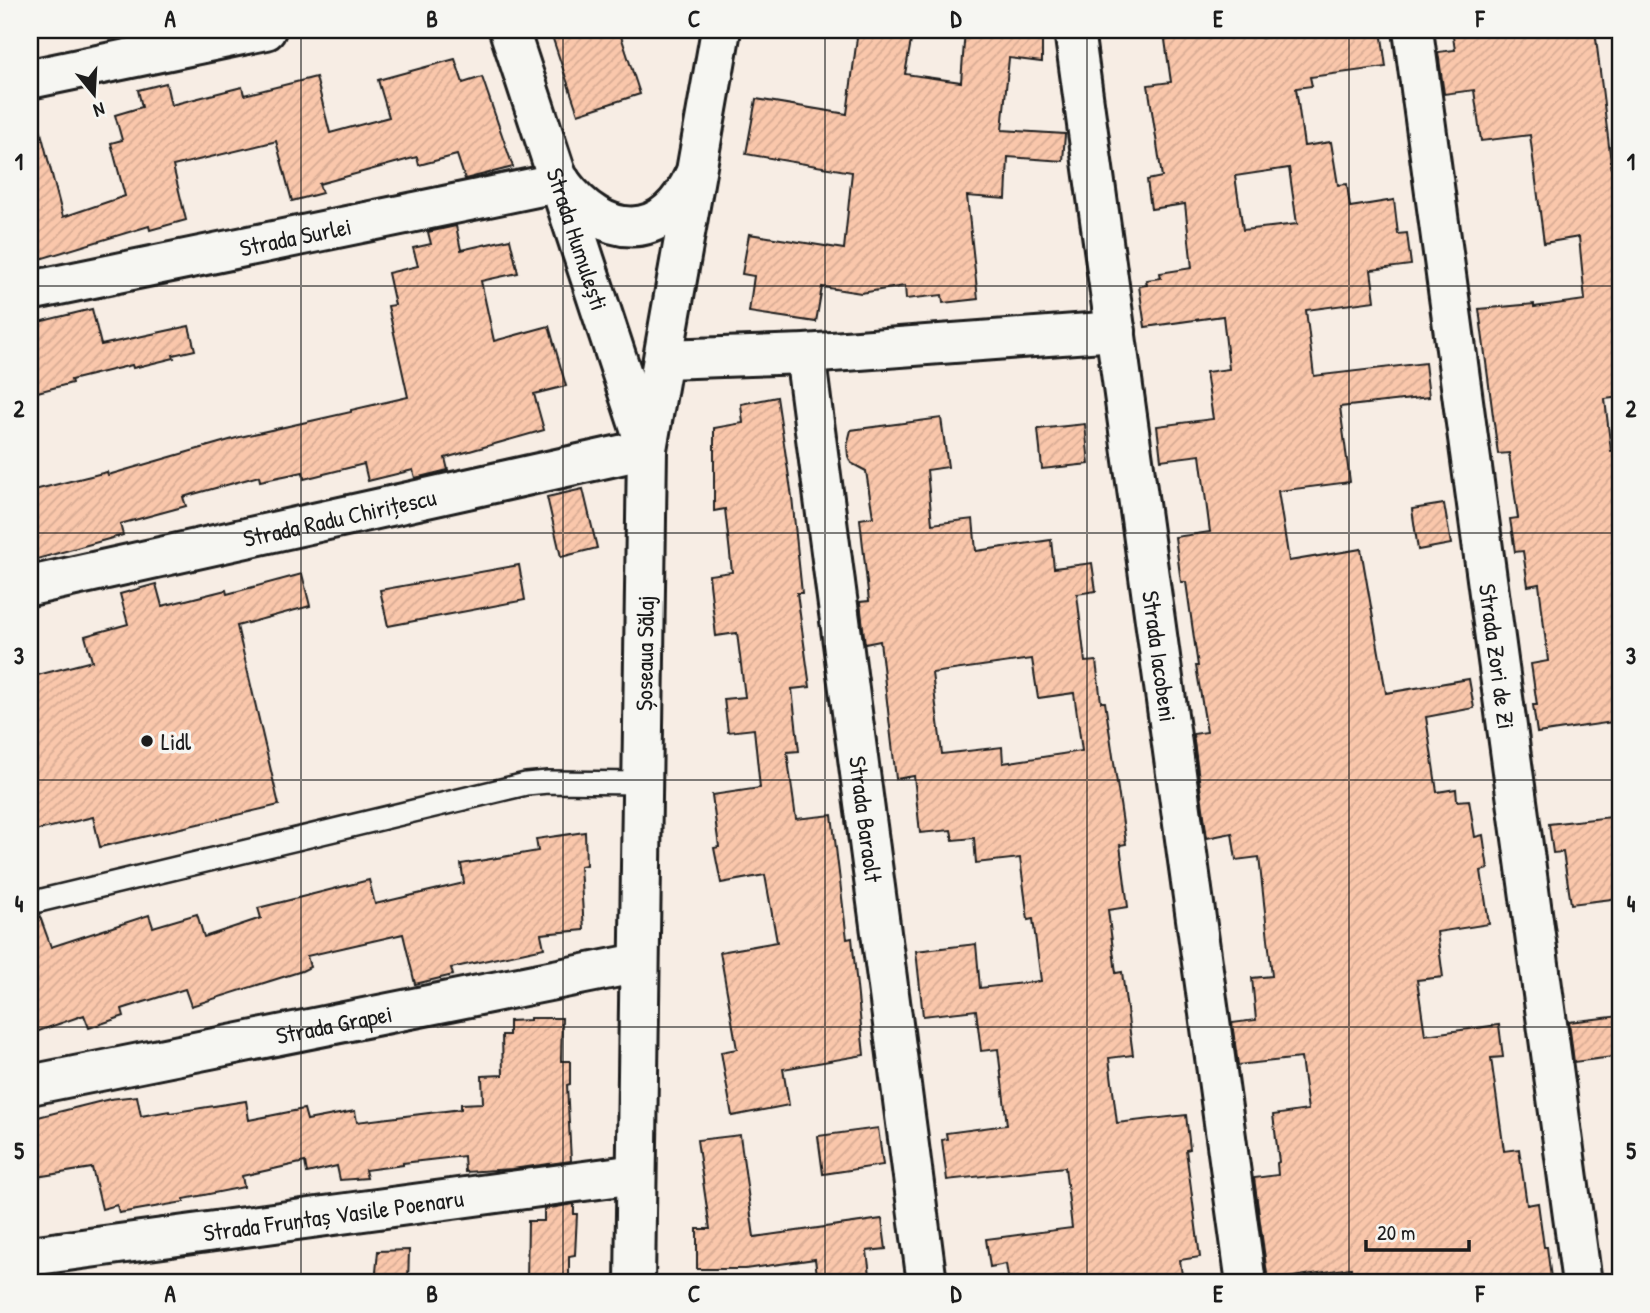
<svg xmlns="http://www.w3.org/2000/svg" width="1650" height="1313" viewBox="0 0 1650 1313" font-family="'Patrick Hand',sans-serif">
<style>
.building{fill:url(#building-hatch);stroke:#1c1c1c;stroke-width:2;fill-rule:evenodd}
.lines{fill:none;stroke-linecap:round;stroke-linejoin:round}
.lane-casing{stroke:#1c1c1c;stroke-width:26}
.street-casing{stroke:#1c1c1c;stroke-width:44}
.secondary-casing{stroke:#1c1c1c;stroke-width:44}
.lane{stroke:#f6f6f2;stroke-width:21}
.street{stroke:#f6f6f2;stroke-width:38}
.secondary{stroke:#f6f6f2;stroke-width:38}
.grid{fill:none;stroke:#1c1c1c;stroke-width:2;stroke-opacity:0.55}
.poi-dot{fill:#1c1c1c;stroke:#f6f6f2;stroke-width:2.5}
.labels{text-anchor:middle;dominant-baseline:central;stroke-width:7;stroke-linejoin:round;paint-order:stroke}
.street-label{font-size:24px;fill:#1c1c1c;stroke:#f6f6f2}
.poi-label{font-size:24px;fill:#1c1c1c;stroke:#f6f6f2;text-anchor:start}
.neatline{fill:none;stroke:#1c1c1c;stroke-width:2.5}
.grid-label{font-size:23px;text-anchor:middle;font-weight:bold;fill:#1c1c1c}
</style>
<defs>
<pattern id="building-hatch" width="6" height="6" patternUnits="userSpaceOnUse" patternTransform="scale(1.75)"><rect width="6" height="6" fill="#fac7ab"/><path d="M-1 1l2-2M0 6l6-6M5 7l2-2" fill="none" stroke="#d6aa93"/></pattern>
</defs>
<rect width="100%" height="100%" fill="#f7ede4"/>
<filter id="ink" filterUnits="userSpaceOnUse"><feTurbulence type="fractalNoise" baseFrequency=".0143" numOctaves="2"/><feDisplacementMap in="SourceGraphic" scale="14" xChannelSelector="R" yChannelSelector="G"/><feConvolveMatrix kernelMatrix="1 2 1 2 8 2 1 2 1" color-interpolation-filters="sRGB"/></filter>
<g filter="url(#ink)">
<g class="building">
<polygon points="550,30 619,30 640,94 578,114"/>
<polygon points="858,30 913,30 905,74 961,82 965,30 1022,30 1042,32 1042,62 1009,58 1002,130 1065,134 1063,161 1008,157 1006,199 967,196 978,299 943,303 942,295 906,299 905,286 861,293 822,287 816,322 749,312 754,276 742,274 749,234 844,249 852,172 746,154 756,99 847,114"/>
<path d="M1174 30H1260L1261 38 1326 30H1381L1386 67 1310 77 1312 86 1296 88 1304 146 1331 142 1338 185 1347 184 1350 207 1394 200 1398 234 1407 233 1411 265 1371 270 1375 301 1306 310 1314 376 1425 363 1429 397 1340 407 1350 482 1278 491 1289 561 1361 549 1386 693 1469 679 1474 708 1426 717 1437 792 1456 789 1457 801 1469 800 1475 837 1483 835 1488 869 1481 871 1489 924 1437 932 1443 977 1417 980 1425 1035 1499 1025 1503 1057 1491 1058 1504 1151 1519 1149 1527 1205 1538 1203 1544 1247H1547L1551 1278 1511 1283H1353L1351 1268 1268 1281 1254 1178 1278 1175 1277 1163 1279 1162 1273 1115 1308 1110 1301 1058 1238 1065 1232 1023 1256 1020 1252 978 1272 976 1259 857 1236 860 1232 833 1207 838 1193 734 1207 732 1196 666H1198L1186 582H1181L1175 537 1210 532 1200 455 1161 460 1157 426 1213 419 1206 372 1229 369 1223 316 1145 327 1139 286 1147 285 1146 280 1161 278 1160 273 1192 268 1185 204 1151 209 1147 180 1162 177 1148 85 1171 82 1165 40 1175 38ZM1289 168 1297 224 1243 230 1235 176Z"/>
<polygon points="1452,30 1595,30 1620,237 1620,397 1605,399 1611,451 1620,450 1620,721 1537,733 1533,705 1537,705 1531,664 1548,661 1539,584 1528,586 1523,551 1515,552 1510,519 1518,518 1509,453 1498,454 1479,309 1534,304 1534,307 1585,300 1579,237 1544,243 1530,135 1481,141 1474,90 1444,94 1438,52 1455,50"/>
<polygon points="455,59 463,83 482,77 513,167 465,179 457,155 419,165 417,157 319,184 322,193 292,201 276,141 273,142 173,166 186,220 150,230 149,226 30,262 30,127 39,125 63,217 125,196 111,143 122,140 115,115 142,107 138,90 166,83 171,105 242,87 244,95 316,77 330,133 389,117 378,80"/>
<polygon points="456,226 461,250 510,239 518,273 481,281 494,341 549,326 566,386 534,394 544,430 445,458 448,470 415,478 413,470 368,481 364,464 304,479 303,472 260,481 259,476 183,497 186,506 120,524 123,535 30,561 30,491 107,472 108,475 240,437 351,412 351,410 408,397 388,306 395,305 388,273 418,266 413,248 431,244 428,232"/>
<polygon points="92,309 101,345 189,326 195,350 173,355 174,358 133,368 132,365 71,380 72,383 30,394 30,324"/>
<polygon points="777,397 792,497 802,593 797,593 810,687 792,689 799,751 787,752 796,819 832,815 847,939 852,938 864,1055 783,1069 789,1105 732,1116 721,1052 737,1049 720,952 777,942 765,875 721,883 714,848 719,847 712,795 760,788 754,729 728,732 724,699 745,697 737,633 716,636 709,575 732,572 725,509 714,511 714,428 743,423 741,404"/>
<path d="M941 418 948 467 927 470 932 524 973 519 976 551 1051 540 1054 568 1092 563 1096 591 1077 594 1085 662 1096 661 1101 702H1105L1126 844 1120 845 1128 907 1108 910 1116 973 1122 972 1133 1055 1109 1058 1117 1123 1186 1115 1190 1149 1186 1150 1200 1257 1180 1260 1183 1283H1079L1078 1275 1009 1283 1006 1264 990 1267 986 1239 1072 1228 1065 1167 947 1180 942 1140 947 1139 946 1133 1007 1125 998 1049 981 1051 976 1010 923 1016 916 951 976 944 980 988 1041 981 1033 919 1028 920 1020 858 976 863 974 838 953 840 951 830 920 833 914 776 896 779 880 641 865 644 860 602 869 601 860 519 873 517 866 471 851 463 848 456 847 446 851 430ZM1032 659 1038 698 1074 693 1082 751 1003 763 1002 747 942 754 932 673Z"/>
<polygon points="1085,424 1089,464 1042,469 1038,429"/>
<polygon points="583,489 597,548 561,557 547,497"/>
<polygon points="1444,504 1451,544 1418,550 1412,509"/>
<polygon points="519,565 525,600 388,626 380,590"/>
<polygon points="302,574 310,606 237,626 279,805 100,847 93,817 30,832 30,677 92,661 85,636 128,624 120,594 156,584 162,606 226,590 227,594"/>
<polygon points="1620,816 1620,898 1571,904 1563,852 1553,853 1549,824"/>
<polygon points="585,832 586,865 580,866 584,930 541,934 544,948 451,968 453,975 415,984 403,934 307,956 310,967 302,971 191,1006 185,989 122,1009 124,1016 89,1028 84,1015 30,1034 30,916 39,914 51,947 149,915 153,927 197,914 204,937 261,918 258,908 369,880 375,904 464,883 461,864 538,851 536,839"/>
<polygon points="1620,1016 1620,1056 1574,1062 1569,1022"/>
<polygon points="530,1018 562,1018 561,1061 570,1061 570,1084 567,1085 571,1161 512,1169 465,1172 464,1156 403,1163 403,1165 365,1170 367,1178 340,1180 337,1166 307,1173 305,1162 242,1176 244,1187 184,1199 184,1202 119,1213 117,1205 102,1209 92,1168 30,1178 30,1119 110,1099 137,1096 141,1116 169,1111 170,1113 246,1101 249,1120 304,1109 307,1120 355,1111 357,1122 461,1109 461,1104 483,1103 482,1076 503,1075 502,1035 509,1035 509,1021 530,1020"/>
<polygon points="878,1128 883,1165 823,1174 818,1136"/>
<polygon points="740,1135 754,1237 882,1219 886,1249 867,1251 871,1283 818,1283 815,1259 745,1269 697,1269 697,1229 710,1229 697,1140"/>
<polygon points="574,1204 574,1214 577,1214 575,1255 569,1256 569,1283 527,1283 528,1221 544,1221 544,1209"/>
<polygon points="409,1250 408,1283 375,1283 378,1251"/>
</g>
<g class="lines">
<defs>
<polyline id="lane" points="30,903 526,784 548,782 642,783"/>
<g id="street">
<path id="s1" d="M1074 30 1246 1283"/>
<path id="s2" d="M1413 30 1582 1283"/>
<polyline points="30,79 266,30"/>
<path id="s3" d="M30 291 561 182"/>
<path id="s4" d="M805 354 927 1283"/>
<polyline points="665,359 805,354 1116,331"/>
<path id="s5" d="M30 586 647 449"/>
<path id="s6" d="M30 1085 639 963"/>
<path id="s7" d="M30 1256 636 1174"/>
</g>
<g id="secondary">
<path id="s8" d="M509 30 646 447"/>
<path d="M562 184C604 239 662 245 694 176"/>
<path id="s9" d="M635 1283 647 449 721 30"/>
</g>
</defs>
<use href="#lane" class="lane-casing"/>
<use href="#street" class="street-casing"/>
<use href="#secondary" class="secondary-casing"/>
<use href="#lane" class="lane"/>
<use href="#street" class="street"/>
<use href="#secondary" class="secondary"/>
</g>
</g>
<path class="grid" d="M301 30V1283M563 30V1283M825 30V1283M1087 30V1283M1349 30V1283M30 286H1620M30 533H1620M30 780H1620M30 1027H1620"/>
<circle class="poi-dot" cx="147" cy="741" r="7"/>
<g class="labels">
<g class="street-label">
<text stroke="none"><textPath href="#s3" startOffset="271">Strada Surlei</textPath></text>
<text stroke="none"><textPath href="#s8" startOffset="220">Strada Humulești</textPath></text>
<text stroke="none"><textPath href="#s5" startOffset="317">Strada Radu Chirițescu</textPath></text>
<text stroke="none"><textPath href="#s9" startOffset="630">Șoseaua Sălaj</textPath></text>
<text stroke="none"><textPath href="#s1" startOffset="632">Strada Iacobeni</textPath></text>
<text stroke="none"><textPath href="#s2" startOffset="632">Strada Zori de Zi</textPath></text>
<text stroke="none"><textPath href="#s4" startOffset="469">Strada Baraolt</textPath></text>
<text stroke="none"><textPath href="#s6" startOffset="310">Strada Grapei</textPath></text>
<text stroke="none"><textPath href="#s7" startOffset="306">Strada Fruntaș Vasile Poenaru</textPath></text>
</g>
<g class="poi-label">
<text x="161" y="741">Lidl</text>
</g>
</g>
<rect width="1650" height="1313" fill="none" stroke="#f6f6f2" stroke-width="77"/>
<g transform="translate(94 94) rotate(162)" stroke="#f6f6f2" stroke-width="5" paint-order="stroke">
<path d="M0-5L12 26L0 18L-12 26Z" fill="#1c1c1c"/>
<text y="-10" font-size="19" font-weight="bold" text-anchor="middle" fill="#1c1c1c">N</text>
</g>
<path d="M1366 1240v10h103v-10" fill="none" stroke="#1c1c1c" stroke-width="3.5"/>
<text x="1377" y="1240" font-size="21" fill="#1c1c1c" stroke="#f6f6f2" stroke-width="5" paint-order="stroke">20 m</text>
<rect x="38" y="38" width="1574" height="1236" class="neatline"/>
<g class="grid-label">
<text x="170" y="27">A</text>
<text x="432" y="27">B</text>
<text x="694" y="27">C</text>
<text x="956" y="27">D</text>
<text x="1218" y="27">E</text>
<text x="1480" y="27">F</text>
<text x="19" y="170">1</text>
<text x="1631" y="170">1</text>
<text x="19" y="417">2</text>
<text x="1631" y="417">2</text>
<text x="19" y="664">3</text>
<text x="1631" y="664">3</text>
<text x="19" y="912">4</text>
<text x="1631" y="912">4</text>
<text x="19" y="1159">5</text>
<text x="1631" y="1159">5</text>
<text x="170" y="1302">A</text>
<text x="432" y="1302">B</text>
<text x="694" y="1302">C</text>
<text x="956" y="1302">D</text>
<text x="1218" y="1302">E</text>
<text x="1480" y="1302">F</text>
</g>
</svg>
